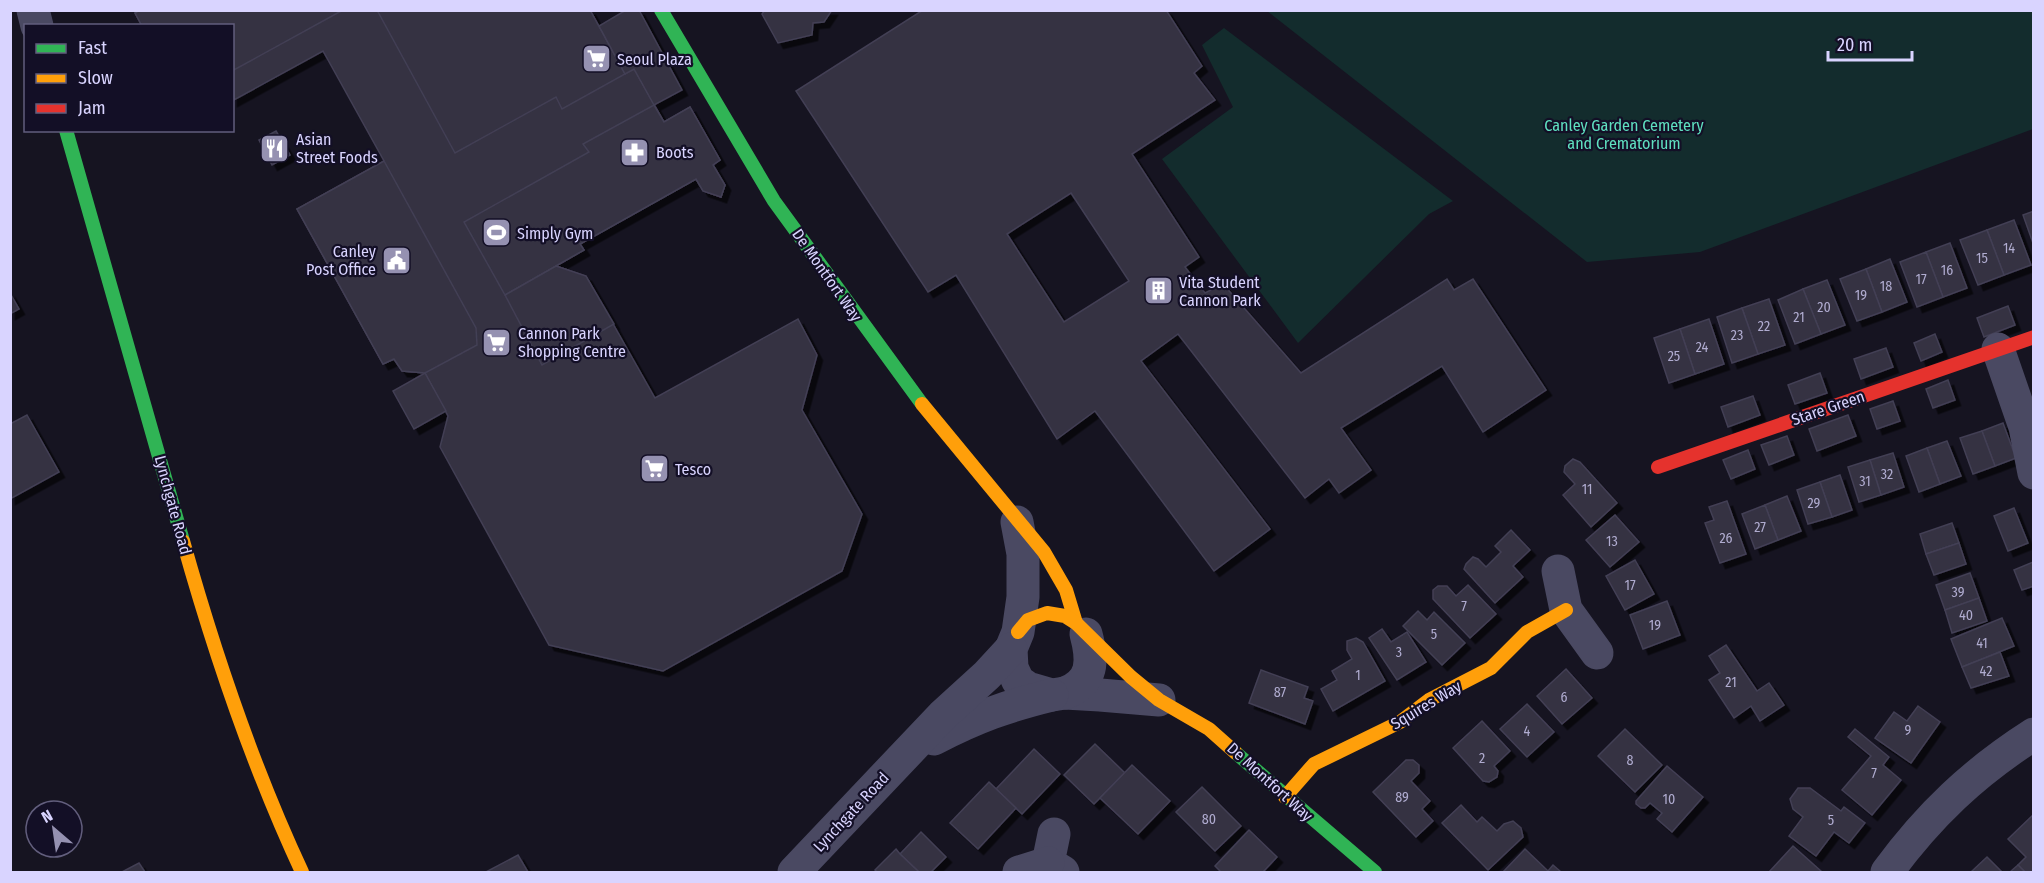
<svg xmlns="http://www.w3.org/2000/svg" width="2044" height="883" viewBox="0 0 2044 883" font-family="'Fira Sans Condensed',sans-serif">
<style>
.green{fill:#132c2d}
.building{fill:#343243;stroke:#433f54;stroke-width:1.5;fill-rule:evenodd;filter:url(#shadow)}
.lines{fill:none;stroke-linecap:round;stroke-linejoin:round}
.street{stroke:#4a4962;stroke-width:33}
.fast{stroke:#30b455;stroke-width:14}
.slow{stroke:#ff9f0a;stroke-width:14}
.jam{stroke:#e5322d;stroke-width:14}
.labels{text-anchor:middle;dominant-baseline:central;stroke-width:4.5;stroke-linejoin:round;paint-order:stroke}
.number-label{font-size:14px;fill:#b0acd0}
.poi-label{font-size:16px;fill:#d9d4ff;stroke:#130f26;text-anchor:start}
.park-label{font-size:16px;fill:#5fe0c0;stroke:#130f26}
.street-label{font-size:16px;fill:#d9d4ff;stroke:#130f26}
</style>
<defs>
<filter id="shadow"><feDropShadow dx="5.5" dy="5.5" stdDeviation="0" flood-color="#0009"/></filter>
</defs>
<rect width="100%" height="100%" fill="#161421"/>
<g class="green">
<polygon points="1267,11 2033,11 2033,129 1700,252 1587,262"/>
<polygon points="1224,28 1453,201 1429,214 1298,343 1162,159 1233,107 1202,45"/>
</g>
<g class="building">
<polygon points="140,10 590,10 625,74 634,69 664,122 690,107 720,160 713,165 725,185 721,197 703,191 696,179 580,244 584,250 556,266 586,276 655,398 798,319 817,355 802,410 862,514 842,571 663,671 549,645 440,447 448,416 425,373 402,371 394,359 383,364 297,209 384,161 323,51 232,101 232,26 142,26 135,13"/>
<polygon points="140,10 343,10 232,71 232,26 142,26 135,13"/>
<polygon points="377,10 590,10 625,74 562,109 556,97 455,153"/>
<polygon points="626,10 639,10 682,90 654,105 634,69 625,74 599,26"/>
<polygon points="765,10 832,10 824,22 813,23 812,35 778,43 762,14"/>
<path d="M923 10H1166L1202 66 1194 73 1215 100 1132 154 1199 257 1185 267 1205 293 1223 284 1301 373 1447 279 1454 290 1473 279 1546 390 1483 432 1442 366 1341 428 1371 470 1339 493 1329 479 1305 498 1178 334 1141 361 1270 529 1214 571 1095 411 1057 439 956 275 928 292 796 91ZM1071 193 1129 281 1064 322 1007 234Z"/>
<polygon points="654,105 664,122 690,107 720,160 713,165 725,185 721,197 703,191 696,179 580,244 584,250 505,295 464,222 589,152 583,144"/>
<polygon points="276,131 290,155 272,165 259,140"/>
<polygon points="384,161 476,328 477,345 425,373 402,371 394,359 383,364 297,209"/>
<polygon points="2034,211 2034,246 2023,215"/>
<polygon points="2014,220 2031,265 2004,275 1987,230"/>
<polygon points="1987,230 2004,275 1978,285 1960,240"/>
<polygon points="1950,243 1967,288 1943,297 1926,252"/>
<polygon points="1926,252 1943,297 1917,307 1900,262"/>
<polygon points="1890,259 1907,302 1882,312 1866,269"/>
<polygon points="556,266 586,276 614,324 542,365 505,295"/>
<polygon points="1866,269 1882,312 1857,321 1840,279"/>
<polygon points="1827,280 1845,325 1821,334 1803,289"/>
<polygon points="1803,289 1821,334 1795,344 1778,300"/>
<polygon points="10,293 19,309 10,314"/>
<polygon points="1769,299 1785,345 1758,354 1742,308"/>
<polygon points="2008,306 2015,325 1984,337 1977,318"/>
<polygon points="1742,308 1758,354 1732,363 1717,317"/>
<polygon points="1709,319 1724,364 1695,374 1680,329"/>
<polygon points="1680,329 1695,374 1669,383 1654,338"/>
<polygon points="1935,334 1942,352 1921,361 1914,343"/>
<polygon points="1886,348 1893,367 1861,379 1854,359"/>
<polygon points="425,373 446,411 414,429 393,391"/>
<polygon points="1820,373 1827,393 1795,404 1788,385"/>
<polygon points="1948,380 1955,400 1933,408 1926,389"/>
<polygon points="1753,396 1760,415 1728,427 1721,407"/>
<polygon points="1893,401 1900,421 1877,429 1870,409"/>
<polygon points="27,415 59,472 10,499 10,424"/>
<polygon points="1848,415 1856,436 1817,451 1809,429"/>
<polygon points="2003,423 2016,458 1995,466 1982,431"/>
<polygon points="1982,431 1995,466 1973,474 1960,438"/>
<polygon points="1787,436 1794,455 1769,465 1761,445"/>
<polygon points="1947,441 1961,476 1940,484 1927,448"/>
<polygon points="1927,448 1940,484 1919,492 1906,456"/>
<polygon points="1748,450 1755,469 1731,479 1723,460"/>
<polygon points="1893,453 1904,487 1881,495 1870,460"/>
<polygon points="1573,459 1580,462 1617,503 1591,527 1563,495 1575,484 1564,472 1565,466"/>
<polygon points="1870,460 1881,495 1859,502 1848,467"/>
<polygon points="1840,475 1852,510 1832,517 1820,482"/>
<polygon points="1820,482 1832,517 1808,524 1797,490"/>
<polygon points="1787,496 1801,531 1778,540 1765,505"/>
<polygon points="1727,501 1746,554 1720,563 1705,523 1714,520 1709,507"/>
<polygon points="1765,505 1778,540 1755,549 1742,514"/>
<polygon points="2014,508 2028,543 2008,551 1994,516"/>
<polygon points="1615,515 1639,542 1610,567 1586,540"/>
<polygon points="1952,523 1959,543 1926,554 1920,534"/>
<polygon points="1511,530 1530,550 1513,566 1523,577 1495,603 1464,569 1466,564 1473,557 1478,559 1486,567 1501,552 1495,546"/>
<polygon points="1959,543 1966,564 1934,575 1926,554"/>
<polygon points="1635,560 1654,594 1625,610 1606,576"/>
<polygon points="2033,562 2034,586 2022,590 2014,570"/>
<polygon points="1970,573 1979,598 1945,610 1936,585"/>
<polygon points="1468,585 1496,614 1470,638 1433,599 1433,590 1438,586 1447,586 1456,596"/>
<polygon points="1979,598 1987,621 1952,633 1945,610"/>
<polygon points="1667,601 1680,635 1643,649 1630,615"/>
<polygon points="1418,611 1427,620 1434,612 1465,643 1442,665 1403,626"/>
<polygon points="2002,618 2014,646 1962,667 1951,639"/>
<polygon points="1382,629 1391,642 1407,632 1426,662 1397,680 1369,638"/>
<polygon points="1356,638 1363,642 1385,681 1333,711 1321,689 1337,680 1332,671 1352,659 1347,650 1347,641"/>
<polygon points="1726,645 1757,691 1769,683 1784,705 1760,721 1751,706 1734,718 1709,680 1720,673 1709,656"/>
<polygon points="2000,652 2009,676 1971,688 1962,667"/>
<polygon points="1566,669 1592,698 1562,724 1537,696"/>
<polygon points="1261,670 1308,687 1304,698 1313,701 1305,724 1249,703"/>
<polygon points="1527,704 1554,732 1527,757 1500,729"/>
<polygon points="1918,706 1940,722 1911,763 1875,738 1894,712 1907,721"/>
<polygon points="1482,721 1510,751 1494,766 1498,771 1497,777 1489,782 1483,781 1453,748"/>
<polygon points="1625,729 1662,765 1635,792 1598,756"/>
<polygon points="1855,729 1889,757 1883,765 1901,780 1872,815 1842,790 1871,756 1848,737"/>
<polygon points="1095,744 1125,773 1094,804 1064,775"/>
<polygon points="1034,749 1060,774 1022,814 996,789"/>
<polygon points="1406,760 1413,760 1419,765 1419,773 1411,781 1430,801 1422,809 1433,821 1416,837 1373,792"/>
<polygon points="1132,765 1170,801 1138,834 1100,798"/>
<polygon points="1667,766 1703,797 1672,832 1657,819 1662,813 1650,803 1645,808 1641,808 1636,804 1636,801"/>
<polygon points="989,782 1016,808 978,849 950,823"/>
<polygon points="1202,787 1241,826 1215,851 1176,812"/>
<polygon points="1798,788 1810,788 1841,811 1844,807 1865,823 1849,843 1834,832 1816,856 1789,836 1803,817 1793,809 1790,799"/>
<polygon points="1461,805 1477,822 1482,817 1497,831 1504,824 1513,821 1521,828 1523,837 1488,870 1442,823"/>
<polygon points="2033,815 2034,872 2025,872 2018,865 2026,857 2008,839"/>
<polygon points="1249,830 1277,857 1263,872 1221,872 1215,866"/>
<polygon points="921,832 946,857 931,872 919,872 900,854"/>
<polygon points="1793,846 1822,872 1769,872"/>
<polygon points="896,849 900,854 919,872 877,872 875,870"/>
<polygon points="1525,849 1548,871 1553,865 1561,872 1503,872"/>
<polygon points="518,855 528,872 486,872"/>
<polygon points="1987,857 2002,872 1971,872"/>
<polygon points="139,863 145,872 122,872"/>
<polygon points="2018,865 2025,872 2010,872"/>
</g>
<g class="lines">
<g class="street">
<polyline points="33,10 37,26"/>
<polyline points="1998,349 2025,427 2034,473"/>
<polyline points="1017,522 1023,554 1023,597 1018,632 1011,649 1012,668 1018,681 1028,688 1052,695 1065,693 1100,695 1159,700"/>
<polyline points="1558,571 1566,610 1597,653"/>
<path d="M1065 693C1094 682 1093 660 1086 634"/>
<path d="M934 739C976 717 1007 706 1052 695"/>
<polyline points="1054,834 1048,863 1063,872"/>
<polyline points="794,872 942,716 987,675 1011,649"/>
<polyline points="1019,872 1048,863"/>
<path d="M1887 872C1929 815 1973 773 2034 734"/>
</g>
<g class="fast">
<polyline points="661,10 774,201 922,404"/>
<polyline points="66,130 183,541"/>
<polyline points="1236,753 1375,872"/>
</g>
<g class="slow">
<polyline points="922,404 1044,552 1066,590 1076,623"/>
<path d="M183 541C215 655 252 765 302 872"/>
<polyline points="1018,632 1028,620 1047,613 1065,616 1076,623 1131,677 1159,700 1209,729 1236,753"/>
<polyline points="1285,797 1314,764 1400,722 1429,700 1491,668 1527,632 1566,610"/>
</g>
<polyline class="jam" points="1658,467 2034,337"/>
</g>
<defs>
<symbol id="supermarket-square" viewBox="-11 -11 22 22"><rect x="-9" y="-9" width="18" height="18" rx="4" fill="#9591b1" stroke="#130f26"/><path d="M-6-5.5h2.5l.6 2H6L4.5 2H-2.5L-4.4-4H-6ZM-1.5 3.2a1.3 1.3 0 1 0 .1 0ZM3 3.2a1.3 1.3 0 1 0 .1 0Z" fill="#fff"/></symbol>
<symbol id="restaurant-square" viewBox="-11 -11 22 22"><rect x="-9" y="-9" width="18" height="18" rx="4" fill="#9591b1" stroke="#130f26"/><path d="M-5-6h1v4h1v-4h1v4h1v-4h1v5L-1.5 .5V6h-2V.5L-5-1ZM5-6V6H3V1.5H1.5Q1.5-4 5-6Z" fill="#fff"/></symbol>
<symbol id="pharmacy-square" viewBox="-11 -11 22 22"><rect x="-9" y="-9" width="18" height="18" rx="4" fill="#9591b1" stroke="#130f26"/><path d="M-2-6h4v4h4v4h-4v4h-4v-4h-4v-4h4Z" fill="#fff"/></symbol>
<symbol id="stadium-square" viewBox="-11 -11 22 22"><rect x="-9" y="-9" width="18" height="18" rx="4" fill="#9591b1" stroke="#130f26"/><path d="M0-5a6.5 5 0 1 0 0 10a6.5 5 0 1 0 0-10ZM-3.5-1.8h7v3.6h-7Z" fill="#fff"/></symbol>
<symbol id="civic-square" viewBox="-11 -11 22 22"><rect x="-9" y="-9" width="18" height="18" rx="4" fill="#9591b1" stroke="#130f26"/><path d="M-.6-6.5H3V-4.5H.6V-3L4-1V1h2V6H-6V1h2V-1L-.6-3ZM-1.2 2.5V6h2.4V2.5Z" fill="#fff"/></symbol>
<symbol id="building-square" viewBox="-11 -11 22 22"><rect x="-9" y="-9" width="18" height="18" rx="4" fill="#9591b1" stroke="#130f26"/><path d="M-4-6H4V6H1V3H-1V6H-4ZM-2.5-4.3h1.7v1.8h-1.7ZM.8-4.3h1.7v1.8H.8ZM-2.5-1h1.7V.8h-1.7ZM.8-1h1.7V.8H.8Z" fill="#fff"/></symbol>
</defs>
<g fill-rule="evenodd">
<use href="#supermarket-square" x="580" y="42" width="33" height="33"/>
<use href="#restaurant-square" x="258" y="132" width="33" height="33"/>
<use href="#pharmacy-square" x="618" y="136" width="33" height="33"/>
<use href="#stadium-square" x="480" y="216" width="33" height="33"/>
<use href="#civic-square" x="380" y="244" width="33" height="33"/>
<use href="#building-square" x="1142" y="274" width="33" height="33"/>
<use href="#supermarket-square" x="480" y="326" width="33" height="33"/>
<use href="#supermarket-square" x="638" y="452" width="33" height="33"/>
</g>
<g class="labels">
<g class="number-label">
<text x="2009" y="248">14</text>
<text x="1982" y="258">15</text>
<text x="1947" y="270">16</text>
<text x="1921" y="279">17</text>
<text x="1886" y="286">18</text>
<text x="1861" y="295">19</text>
<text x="1824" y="307">20</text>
<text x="1799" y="317">21</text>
<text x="1764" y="326">22</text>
<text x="1737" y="335">23</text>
<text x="1702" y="347">24</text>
<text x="1674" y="356">25</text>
<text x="1887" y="474">32</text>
<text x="1865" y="481">31</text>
<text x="1587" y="489">11</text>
<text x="1814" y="503">29</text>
<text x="1760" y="527">27</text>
<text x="1726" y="538">26</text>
<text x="1612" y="541">13</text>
<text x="1630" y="585">17</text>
<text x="1958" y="592">39</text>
<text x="1464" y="606">7</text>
<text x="1966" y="615">40</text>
<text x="1655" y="625">19</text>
<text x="1434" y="634">5</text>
<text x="1982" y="643">41</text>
<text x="1399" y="652">3</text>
<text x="1986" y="671">42</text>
<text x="1358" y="675">1</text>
<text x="1731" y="682">21</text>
<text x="1280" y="692">87</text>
<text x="1564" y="697">6</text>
<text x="1908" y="730">9</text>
<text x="1527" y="731">4</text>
<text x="1482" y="758">2</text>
<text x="1630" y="760">8</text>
<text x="1874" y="773">7</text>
<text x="1402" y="797">89</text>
<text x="1669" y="799">10</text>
<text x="1209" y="819">80</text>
<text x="1831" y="820">5</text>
</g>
<g class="poi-label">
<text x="617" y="59">Seoul Plaza</text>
<text x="296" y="139">Asian<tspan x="296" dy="18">Street Foods</tspan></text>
<text x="656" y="152">Boots</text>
<text x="517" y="233">Simply Gym</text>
<text x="376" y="251" text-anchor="end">Canley<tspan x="376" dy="18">Post Office</tspan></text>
<text x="1179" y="282">Vita Student<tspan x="1179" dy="18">Cannon Park</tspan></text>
<text x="518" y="333">Cannon Park<tspan x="518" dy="18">Shopping Centre</tspan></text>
<text x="675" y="469">Tesco</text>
</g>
<g class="park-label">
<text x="1624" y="125">Canley Garden Cemetery<tspan x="1624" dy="18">and Crematorium</tspan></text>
</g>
<g class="street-label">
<text transform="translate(827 275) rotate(55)">De Montfort Way</text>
<text transform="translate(1828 408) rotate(-19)">Stare Green</text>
<text transform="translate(173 505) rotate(75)">Lynchgate Road</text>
<text transform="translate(1426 705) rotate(-31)">Squires Way</text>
<text transform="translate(1270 782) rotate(42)">De Montfort Way</text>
<text transform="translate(851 812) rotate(-47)">Lynchgate Road</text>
</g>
</g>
<rect width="2044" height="883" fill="none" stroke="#d9d4ff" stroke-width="24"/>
<rect x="24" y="24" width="210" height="108" fill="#130f26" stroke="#625e7d" stroke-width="1.5"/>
<rect x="36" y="44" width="30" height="9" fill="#30b455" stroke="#625e7d" stroke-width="1.5"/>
<text x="78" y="54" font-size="18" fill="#d9d4ff">Fast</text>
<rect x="36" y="74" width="30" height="9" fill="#ff9f0a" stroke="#625e7d" stroke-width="1.5"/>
<text x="78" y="84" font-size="18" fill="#d9d4ff">Slow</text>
<rect x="36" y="104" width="30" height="9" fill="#e5322d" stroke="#625e7d" stroke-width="1.5"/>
<text x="78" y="114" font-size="18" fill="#d9d4ff">Jam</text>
<g transform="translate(54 829) rotate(331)"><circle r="28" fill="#130f26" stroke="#625e7d" stroke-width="1.5"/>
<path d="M0-4.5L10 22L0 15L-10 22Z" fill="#9591b1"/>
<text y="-9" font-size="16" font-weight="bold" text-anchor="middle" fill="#d9d4ff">N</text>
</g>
<path d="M1828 51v9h84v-9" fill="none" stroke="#d9d4ff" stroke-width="3"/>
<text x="1837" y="51" font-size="18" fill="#d9d4ff" stroke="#130f26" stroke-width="4.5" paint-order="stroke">20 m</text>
</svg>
